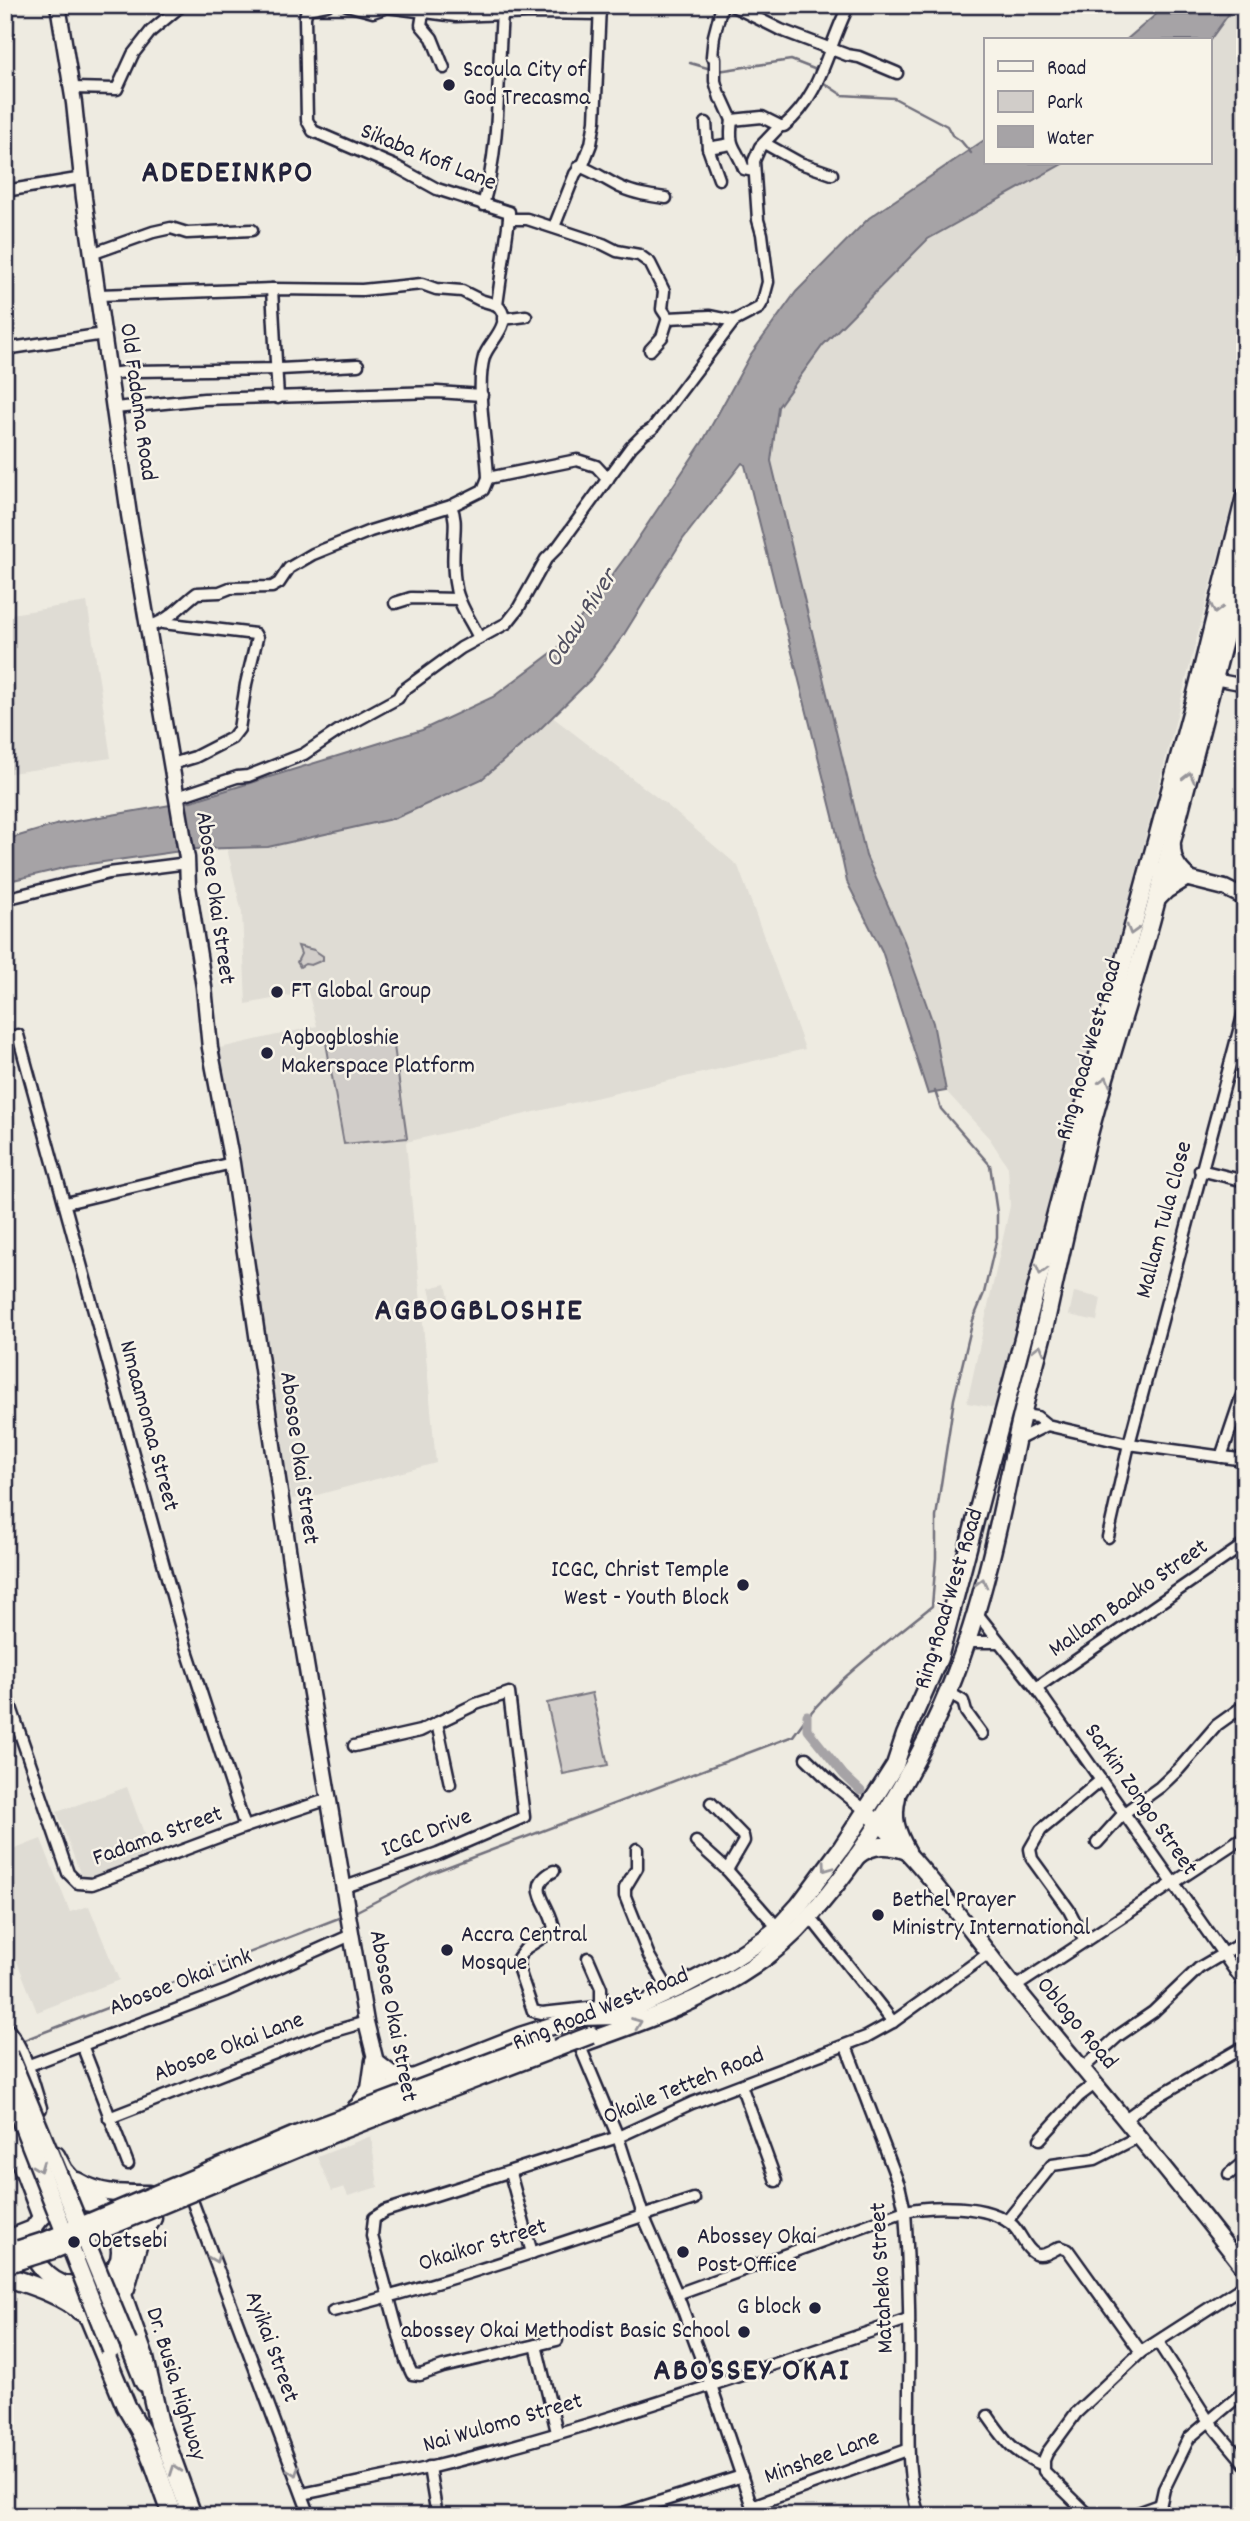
<svg xmlns="http://www.w3.org/2000/svg" width="1250" height="2521" viewBox="0 0 1250 2521" font-family="Dekko,sans-serif">
<style>
.built{fill:#dfdcd4}
.green{fill:#d1cdc9;stroke:#7a7882;stroke-width:2}
.water{fill:#a6a3a6;stroke:#716f7b;stroke-width:2}
.lines{fill:none;stroke-linecap:round;stroke-linejoin:round}
.stream{stroke:#716f7b;stroke-width:2.5}
.canal{stroke:#a6a3a6;stroke-width:9}
.street-casing{stroke:#22223b;stroke-width:15}
.secondary-casing{stroke:#22223b;stroke-width:19}
.primary-casing{stroke:#22223b;stroke-width:21}
.highway-casing{stroke:#22223b;stroke-width:23}
.street{stroke:#f7f3e8;stroke-width:10}
.secondary{stroke:#f7f3e8;stroke-width:14}
.primary{stroke:#f7f3e8;stroke-width:16}
.highway{stroke:#f7f3e8;stroke-width:18}
.primary-bridge-casing{stroke:#22223b;stroke-width:21;stroke-linecap:butt}
.primary-bridge{stroke:#f7f3e8;stroke-width:16}
.oneway{stroke:#97959a}
.poi-dot{fill:#22223b;stroke:#f7f3e8;stroke-width:2.5}
.labels{text-anchor:middle;dominant-baseline:central;stroke-width:5;stroke-linejoin:round;paint-order:stroke}
.poi-label{font-size:24px;fill:#22223b;stroke:#f7f3e8;text-anchor:start}
.street-label{font-size:24px;fill:#22223b;stroke:#f7f3e8}
.water-label{font-size:26px;font-style:italic;fill:#504f60;stroke:#f7f3e8}
.district-label{font-size:32px;font-weight:bold;letter-spacing:2px;fill:#22223b;stroke:#f7f3e8}
</style>
<rect width="100%" height="100%" fill="#eeebe1"/>
<filter id="ink" filterUnits="userSpaceOnUse"><feTurbulence type="fractalNoise" baseFrequency=".0143" numOctaves="2"/><feDisplacementMap in="SourceGraphic" scale="14" xChannelSelector="R" yChannelSelector="G"/><feConvolveMatrix kernelMatrix="1 2 1 2 8 2 1 2 1" color-interpolation-filters="sRGB"/></filter>
<g filter="url(#ink)">
<g class="built">
<polygon points="1232,5 1245,5 1245,452 1117,947 1102,1019 1002,1409 967,1403 1010,1206 1008,1167 990,1139 946,1091 933,1023 904,941 866,856 771,461 778,407 823,345 928,239 1064,163 1210,163 1210,40 1228,15"/>
<polygon points="87,602 111,758 5,774 5,615"/>
<polygon points="546,712 668,806 738,866 805,1049 406,1142 436,1463 317,1495 292,1499 240,1215 220,1048 317,1026 308,992 246,1004 242,913 226,844"/>
<polygon points="446,1284 451,1307 434,1310 429,1288"/>
<polygon points="1074,1292 1101,1298 1097,1321 1069,1315"/>
<polygon points="127,1787 152,1855 83,1881 57,1812"/>
<polygon points="41,1839 70,1912 89,1906 119,1980 37,2012 5,1931 5,1853"/>
<polygon points="371,2136 378,2187 348,2196 344,2187 332,2191 317,2157"/>
</g>
<g class="green">
<polygon points="298,946 314,950 323,956 323,960 311,965 305,964 300,967 297,962 301,954"/>
<polygon points="392,1032 407,1138 344,1144 325,1037"/>
<polygon points="592,1693 608,1765 563,1774 547,1703"/>
</g>
<g class="water">
<polygon points="1167,5 1232,5 1228,15 1210,40 1126,40"/>
<polygon points="986,139 986,163 1064,163 928,239 823,345 778,407 771,461 866,856 904,941 933,1023 946,1091 928,1094 882,951 847,882 833,816 745,465 742,463 683,539 623,636 590,680 538,731 482,779 396,818 268,847 195,849 68,867 5,882 5,840 59,824 188,802 422,730 493,697 558,648 627,555 703,441 751,354 796,292 869,218"/>
</g>
<g class="lines">
<g class="stream">
<polyline points="690,63 711,69"/>
<polyline points="718,71 791,60 814,69 817,73"/>
<polyline points="821,81 842,95 894,98 947,126 952,135 961,141 971,153"/>
<path d="M353 1913 431 1873 793 1736C828 1684 884 1645 932 1606L936 1558V1517L954 1399 973 1320 984 1293 997 1237V1213L990 1165 941 1109 935 1091"/>
<polyline points="24,2040 344,1916"/>
</g>
<polyline class="canal" points="807,1715 807,1729 844,1775 861,1791"/>
<defs>
<g id="street">
<polyline points="327,5 307,9 305,17 307,120 313,131 397,167 437,189 509,212 509,219 527,219 603,244 617,251 639,255 650,263 664,291 662,309 668,318"/>
<polyline points="347,5 373,12 387,7 456,16 533,13 600,14"/>
<polyline points="722,5 714,36 712,56 715,58 715,81 720,98 722,98 732,120 762,117 780,126"/>
<polyline points="731,5 781,30 847,55 859,57 897,73"/>
<polyline points="423,13 421,25 432,38 444,68"/>
<polyline points="72,88 117,89 133,54 151,31 182,5"/>
<path d="M732 120C728 150 736 145 744 169L754 171"/>
<polyline points="706,123 708,148 731,144"/>
<polyline points="764,143 800,163 832,174"/>
<polyline points="708,148 719,179"/>
<path d="M579 166C595 172 606 180 620 187 635 194 651 196 666 198"/>
<polyline points="5,191 83,178"/>
<path d="M483 205C501 143 497 78 502 14"/>
<polyline points="554,227 575,174 584,162 591,144 595,121 600,5"/>
<polyline points="94,253 153,232 171,228 187,233 252,230"/>
<polyline points="272,289 278,398"/>
<polyline points="99,295 272,289 362,290 422,284 436,289 462,291 480,300 497,305"/>
<polyline points="668,318 710,316 734,321"/>
<polyline points="503,319 526,316"/>
<polyline points="5,349 104,334"/>
<polyline points="650,350 662,337 668,318"/>
<polyline points="110,374 133,371 280,369 358,365"/>
<polyline points="115,408 204,399 437,392 482,395"/>
<polyline points="488,478 577,460 596,466 608,479"/>
<path d="M451 506C457 520 454 530 454 544 453 558 453 574 456 588 458 603 472 623 479 638"/>
<polyline points="395,603 411,598 458,599"/>
<polyline points="163,623 255,634 257,638 246,684 239,729 232,738 195,757 172,764"/>
<path d="M149 626C168 622 181 605 197 593L220 592 230 588 272 587 279 583 289 568 313 554 370 531 451 506 483 490 488 478C487 444 475 389 484 357 488 342 516 323 497 305L509 219"/>
<polyline points="1214,679 1245,685"/>
<path d="M177 797 237 777 248 776 304 754 341 729 398 698 402 691 461 648 507 623 518 609 546 559 558 547 631 447 644 434 652 429 734 321 759 308 763 301 768 282 762 234 758 220 754 161 760 147 780 126H784C822 95 827 47 849 5"/>
<polyline points="5,899 109,873 188,863"/>
<polyline points="5,1039 18,1035 187,1650 245,1827"/>
<polyline points="1200,1170 1245,1181"/>
<polyline points="66,1203 232,1163"/>
<polyline points="1022,1415 1037,1417 1047,1425 1129,1444 1245,1460"/>
<polyline points="1017,1440 1047,1425"/>
<polyline points="1221,1457 1245,1386"/>
<polyline points="1108,1537 1129,1444 1245,1008"/>
<polyline points="975,1611 1036,1688 1245,1985"/>
<polyline points="966,1642 998,1642"/>
<polyline points="1036,1688 1245,1544"/>
<polyline points="5,1690 68,1873 78,1883 92,1884 245,1827 329,1799"/>
<polyline points="948,1692 963,1701 966,1712 982,1734"/>
<polyline points="437,1723 450,1784"/>
<polyline points="806,1758 834,1785 866,1811"/>
<polyline points="711,1803 743,1836 744,1841 727,1870"/>
<polyline points="696,1842 727,1870 778,1928"/>
<polyline points="1097,1843 1124,1813 1160,1787 1179,1769 1217,1725 1245,1705"/>
<polyline points="637,1849 637,1868 625,1888 625,1896 649,1956 670,1992"/>
<path d="M554 1871C522 1887 553 1906 554 1930L526 1948 518 1958 519 1970 533 2011 542 2013 598 2007 601 2003V1988L588 1958"/>
<polyline points="345,1887 438,1854 524,1817 509,1693 476,1704 420,1731 354,1746"/>
<polyline points="810,1917 893,2022"/>
<polyline points="1085,1941 1069,1910 1032,1859 1030,1849 1041,1830 1101,1780"/>
<polyline points="1015,1987 1245,1836"/>
<polyline points="579,2044 618,2137 643,2215 677,2294 711,2385 755,2516"/>
<polyline points="82,2045 128,2164"/>
<path d="M846 2046 899 2185 905 2211C909 2269 910 2330 909 2388 909 2433 905 2472 919 2516"/>
<polyline points="24,2067 226,1991 351,1935"/>
<polyline points="1083,2068 1118,2036 1153,2012 1199,1968 1245,1941"/>
<polyline points="741,2085 776,2181"/>
<polyline points="109,2118 324,2034 366,2022"/>
<polyline points="1125,2119 1150,2101 1245,2046"/>
<polyline points="1040,2139 1079,2096 1096,2083"/>
<polyline points="510,2173 532,2253"/>
<polyline points="1229,2174 1245,2161"/>
<polyline points="190,2195 310,2516"/>
<polyline points="1007,2221 1052,2165 1095,2159 1140,2136"/>
<path d="M677 2294 905 2211C934 2205 987 2204 1011 2224 1021 2232 1024 2248 1035 2254 1043 2258 1053 2250 1060 2247L1068 2250 1141 2352"/>
<path d="M333 2311C456 2281 574 2238 694 2199"/>
<polyline points="557,2340 443,2367 420,2375 412,2374 406,2361 372,2236 374,2218 385,2211 618,2137 692,2103 866,2037 893,2022 989,1953"/>
<polyline points="1158,2342 1208,2420 1245,2464"/>
<polyline points="536,2345 557,2432"/>
<path d="M988 2416C1006 2442 1014 2453 1043 2465"/>
<polyline points="429,2467 437,2516"/>
<path d="M303 2494C345 2485 387 2477 428 2468 591 2429 750 2372 908 2319"/>
<polyline points="752,2506 907,2450"/>
<polyline points="614,2516 742,2476"/>
<polyline points="1090,2516 1044,2471 1044,2460 1047,2453 1076,2413 1141,2352 1245,2285"/>
<polyline points="1129,2516 1160,2505"/>
<polyline points="1158,2516 1164,2489 1189,2438 1245,2391"/>
</g>
<g id="secondary">
<polyline points="58,5 74,103 84,198 129,515 187,858 188,886 204,987 210,1048 232,1163 297,1610 366,2022 386,2102"/>
<polyline points="1153,870 1225,888 1245,898"/>
<path d="M872 1817C928 1868 969 1930 1016 1988 1093 2082 1172 2174 1245 2270"/>
</g>
<g id="primary">
<path d="M1157 899 1166 890 1187 877C1177 868 1172 860 1172 846"/>
<path d="M897 1797C892 1819 896 1831 907 1851"/>
<path d="M857 1856C873 1843 889 1844 907 1851"/>
<path d="M5 2030C23 2050 30 2083 38 2108"/>
<path d="M580 2044C661 2015 751 1985 809 1917 866 1853 919 1764 951 1685 982 1608 1001 1518 1017 1437 1025 1398 1037 1360 1046 1321 1059 1262 1071 1204 1086 1146 1107 1063 1136 982 1157 899 1187 786 1216 673 1245 560"/>
<polyline points="374,2061 392,2075 413,2078"/>
<polyline points="360,2104 370,2089 374,2061"/>
<polyline points="356,2108 413,2078 520,2036 580,2017 618,2016 685,1985 728,1962 764,1939 778,1928 799,1905 842,1847 878,1792 895,1765 905,1735 939,1658 1085,1103 1194,702 1245,496"/>
<polyline points="5,2122 41,2217"/>
<polyline points="56,2155 64,2170 92,2203"/>
<path d="M77 2181C101 2195 122 2194 149 2194"/>
<path d="M74 2202C83 2202 92 2201 100 2206 115 2216 125 2249 117 2265 104 2292 68 2293 48 2275 14 2244 34 2209 74 2202Z"/>
<polyline points="5,2240 33,2229"/>
<polyline points="119,2241 151,2218"/>
<polyline points="128,2343 144,2383"/>
</g>
<g id="highway">
<polyline points="118,2264 123,2298 144,2358 159,2424 192,2516"/>
<path d="M5 2276C31 2285 60 2293 81 2311"/>
<polyline points="68,2286 90,2319 126,2406 140,2430 154,2463 173,2516"/>
<polyline points="125,2288 139,2238 152,2218"/>
</g>
</defs>
<use href="#street" class="street-casing"/>
<use href="#secondary" class="secondary-casing"/>
<use href="#primary" class="primary-casing"/>
<use href="#highway" class="highway-casing"/>
<use href="#street" class="street"/>
<use href="#secondary" class="secondary"/>
<use href="#primary" class="primary"/>
<use href="#highway" class="highway"/>
<defs>
<g id="primary-bridge">
<polyline points="9,2054 128,2343"/>
<polyline points="5,2081 111,2350"/>
<polyline points="19,2249 47,2240 293,2136 545,2041"/>
<polyline points="5,2265 56,2249 337,2132 591,2035"/>
</g>
</defs>
<use href="#primary-bridge" class="primary-bridge-casing"/>
<use href="#primary-bridge" class="primary-bridge"/>
</g>
<defs><path id="oneway-chevron" d="M-2-3.5L2.5 0L-2 3.5" fill="none" stroke-width="1.6" stroke-linecap="round" stroke-linejoin="round" transform="scale(1.75)"/></defs>
<g class="oneway">
<use href="#oneway-chevron" transform="translate(1216 609) rotate(104)"/>
<use href="#oneway-chevron" transform="translate(1189 777) rotate(-76)"/>
<use href="#oneway-chevron" transform="translate(1132 930) rotate(106)"/>
<use href="#oneway-chevron" transform="translate(1105 1081) rotate(-74)"/>
<use href="#oneway-chevron" transform="translate(1041 1270) rotate(105)"/>
<use href="#oneway-chevron" transform="translate(1039 1349) rotate(-76)"/>
<use href="#oneway-chevron" transform="translate(982 1583) rotate(-75)"/>
<use href="#oneway-chevron" transform="translate(827 1867) rotate(126)"/>
<use href="#oneway-chevron" transform="translate(637 2023) rotate(-21)"/>
<use href="#oneway-chevron" transform="translate(39 2167) rotate(69)"/>
<use href="#oneway-chevron" transform="translate(215 2258) rotate(68)"/>
<use href="#oneway-chevron" transform="translate(175 2470) rotate(-110)"/>
<use href="#oneway-chevron" transform="translate(294 2471) rotate(70)"/>
</g>
</g>
<g class="poi-dot">
<circle cx="449" cy="85" r="7"/>
<circle cx="277" cy="992" r="7"/>
<circle cx="267" cy="1053" r="7"/>
<circle cx="743" cy="1585" r="7"/>
<circle cx="878" cy="1915" r="7"/>
<circle cx="447" cy="1950" r="7"/>
<circle cx="74" cy="2242" r="7"/>
<circle cx="683" cy="2252" r="7"/>
<circle cx="815" cy="2308" r="7"/>
<circle cx="744" cy="2332" r="7"/>
</g>
<g class="labels">
<g class="poi-label">
<text x="463" y="71">Scoula City of<tspan x="463" dy="28">God Trecasma</tspan></text>
<text x="291" y="992">FT Global Group</text>
<text x="281" y="1039">Agbogbloshie<tspan x="281" dy="28">Makerspace Platform</tspan></text>
<text x="729" y="1571" text-anchor="end">ICGC, Christ Temple<tspan x="729" dy="28">West - Youth Block</tspan></text>
<text x="892" y="1901">Bethel Prayer<tspan x="892" dy="28">Ministry International</tspan></text>
<text x="461" y="1936">Accra Central<tspan x="461" dy="28">Mosque</tspan></text>
<text x="697" y="2238">Abossey Okai<tspan x="697" dy="28">Post Office</tspan></text>
<text x="88" y="2242">Obetsebi</text>
<text x="801" y="2308" text-anchor="end">G block</text>
<text x="730" y="2332" text-anchor="end">abossey Okai Methodist Basic School</text>
</g>
<g class="street-label">
<text transform="translate(428 158) rotate(22)">Sikaba Kofi Lane</text>
<text transform="translate(137 402) rotate(82)">Old Fadama Road</text>
<text transform="translate(214 898) rotate(82)">Abosoe Okai Street</text>
<text transform="translate(1090 1050) rotate(-74)">Ring Road West Road</text>
<text transform="translate(1165 1220) rotate(-75)">Mallam Tula Close</text>
<text transform="translate(148 1426) rotate(75)">Nmaamonaa Street</text>
<text transform="translate(298 1458) rotate(82)">Abosoe Okai Street</text>
<text transform="translate(950 1599) rotate(-73)">Ring Road West Road</text>
<text transform="translate(1129 1599) rotate(-35)">Mallam Baako Street</text>
<text transform="translate(1140 1800) rotate(55)">Sarkin Zongo Street</text>
<text transform="translate(427 1834) rotate(-22)">ICGC Drive</text>
<text transform="translate(158 1837) rotate(-20)">Fadama Street</text>
<text transform="translate(181 1983) rotate(-21)">Abosoe Okai Link</text>
<text transform="translate(601 2010) rotate(-22)">Ring Road West Road</text>
<text transform="translate(392 2016) rotate(79)">Abosoe Okai Street</text>
<text transform="translate(1076 2024) rotate(50)">Oblogo Road</text>
<text transform="translate(229 2048) rotate(-21)">Abosoe Okai Lane</text>
<text transform="translate(684 2087) rotate(-22)">Okaile Tetteh Road</text>
<text transform="translate(483 2246) rotate(-17)">Okaikor Street</text>
<text transform="translate(883 2278) rotate(-93)">Mataheko Street</text>
<text transform="translate(271 2347) rotate(70)">Ayikai Street</text>
<text transform="translate(175 2384) rotate(73)">Dr. Busia Highway</text>
<text transform="translate(503 2424) rotate(-16)">Nai Wulomo Street</text>
<text transform="translate(822 2458) rotate(-20)">Minshee Lane</text>
</g>
<g class="water-label">
<text transform="translate(582 619) rotate(-57)">Odaw River</text>
</g>
<g class="district-label">
<text x="228" y="175">ADEDEINKPO</text>
<text x="479" y="1313">AGBOGBLOSHIE</text>
<text x="752" y="2373">ABOSSEY OKAI</text>
</g>
</g>
<rect width="1250" height="2521" fill="none" stroke="#f7f3e8" stroke-width="28"/>
<rect x="14" y="14" width="1222" height="2493" fill="none" stroke="#22223b" stroke-width="2.5" filter="url(#ink)"/>
<rect x="984" y="38" width="228" height="126" fill="#f7f3e8" stroke="#a29fa3" stroke-width="2"/>
<rect x="998" y="61" width="35" height="10" fill="#f7f3e8" stroke="#a29fa3" stroke-width="2"/>
<text x="1047" y="74" font-size="21" fill="#22223b">Road</text>
<rect x="998" y="91" width="35" height="21" fill="#d1cdc9" stroke="#a29fa3" stroke-width="2"/>
<text x="1047" y="108" font-size="21" fill="#22223b">Park</text>
<rect x="998" y="126" width="35" height="21" fill="#a6a3a6" stroke="#a29fa3" stroke-width="2"/>
<text x="1047" y="144" font-size="21" fill="#22223b">Water</text>
</svg>
